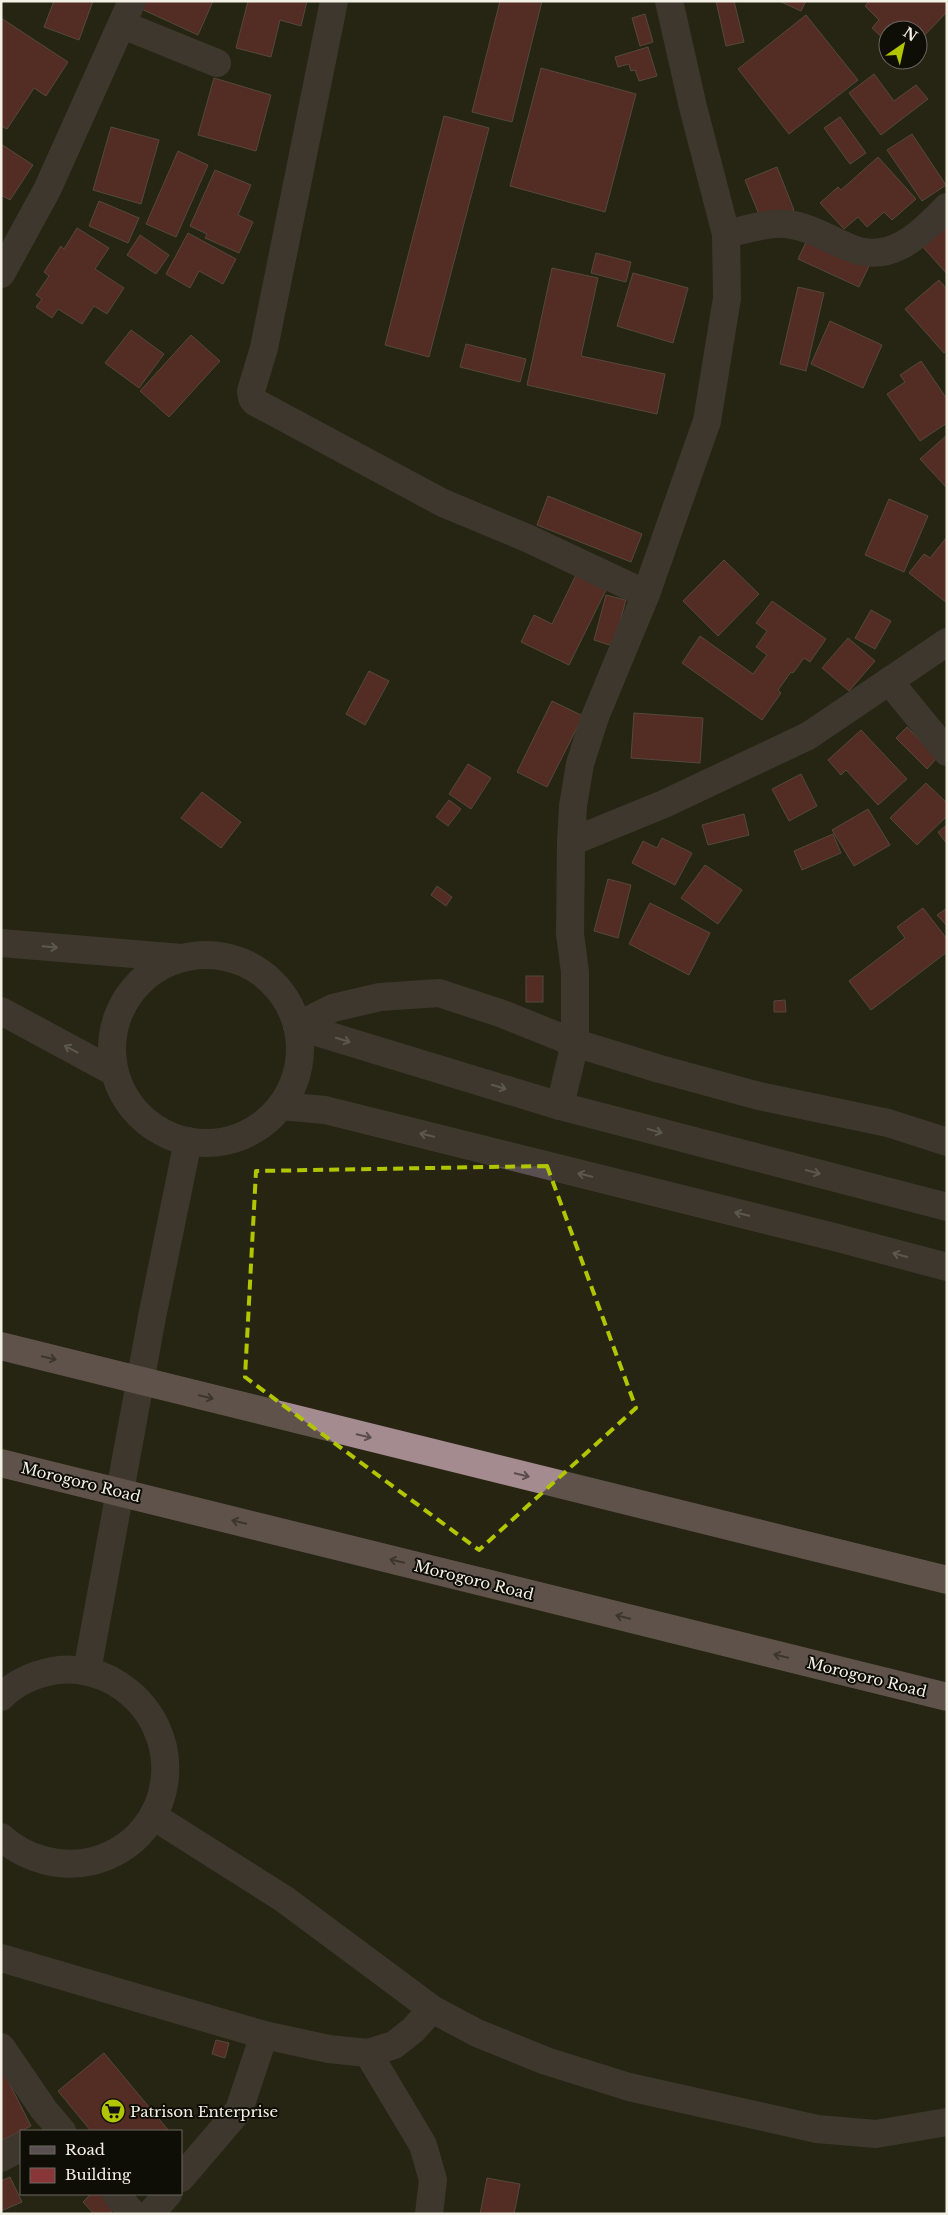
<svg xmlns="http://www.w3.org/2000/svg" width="948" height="2215" viewBox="0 0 948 2215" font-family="'Libre Baskerville',serif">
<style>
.building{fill:#893638;stroke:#8c7473}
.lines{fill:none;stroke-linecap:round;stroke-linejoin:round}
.minor{stroke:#594f51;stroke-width:28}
.highway{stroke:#a48b90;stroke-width:28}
.oneway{stroke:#9e9894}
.oneway2{stroke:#594c4b}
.marked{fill:none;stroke:#b1c500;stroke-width:4;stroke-dasharray:10 6;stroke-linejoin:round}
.labels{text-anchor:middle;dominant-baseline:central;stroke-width:4;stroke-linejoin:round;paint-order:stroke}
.street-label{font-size:15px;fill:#f3f1e6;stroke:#0e0d06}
.poi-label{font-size:15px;fill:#f3f1e6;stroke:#0e0d06;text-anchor:start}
</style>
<rect width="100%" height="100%" fill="#272412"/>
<g class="building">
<polygon points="54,1 93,1 79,40 44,27"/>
<polygon points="139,1 213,1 198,35 137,7"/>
<polygon points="248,1 307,1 301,26 280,20 271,57 236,48"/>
<polygon points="500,1 542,1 512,122 472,112"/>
<polygon points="716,1 734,1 744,42 726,46"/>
<polygon points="779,1 806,1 801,11"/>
<polygon points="869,1 946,1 947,12 918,42 918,30 888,30 888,43 872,28 879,20 865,6"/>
<polygon points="645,14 653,42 640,46 632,18"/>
<polygon points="806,15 858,80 789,134 738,69"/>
<polygon points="1,18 68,62 46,96 34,88 7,129 1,126"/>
<polygon points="648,47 657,76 639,81 635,70 631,71 629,64 618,67 615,57"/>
<polygon points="541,68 636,94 605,212 510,186"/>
<polygon points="874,74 894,101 916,85 928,99 881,135 849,93"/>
<polygon points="214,78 271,95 256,151 198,135"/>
<polygon points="444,116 489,128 429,357 385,345"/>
<polygon points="840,117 866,153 850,164 824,128"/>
<polygon points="111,127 159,140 141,204 93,190"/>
<polygon points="912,134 946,185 922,201 887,150"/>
<polygon points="1,144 33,165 10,200 1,195"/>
<polygon points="178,151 208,165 176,237 146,224"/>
<polygon points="878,157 916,199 892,220 884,212 867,227 858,217 844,229 820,203 838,187 841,190"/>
<polygon points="777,167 794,210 762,222 745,180"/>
<polygon points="215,170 251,185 238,215 253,222 239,253 205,238 207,234 190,226"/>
<polygon points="99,201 139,218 128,243 89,226"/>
<polygon points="947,224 947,274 922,246"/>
<polygon points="77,228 109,248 95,269 124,288 107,314 94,306 82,324 58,309 52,318 36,307 42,299 36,295 49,276 44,272 61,246 64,249"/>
<polygon points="188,233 236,259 223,284 199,271 190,288 166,274"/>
<polygon points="140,235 169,255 156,274 127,255"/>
<polygon points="809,236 870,264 859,287 798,259"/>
<polygon points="596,253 631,262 626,282 591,273"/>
<polygon points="552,268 598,278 581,356 665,374 657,414 527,385"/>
<polygon points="633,273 688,288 673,343 617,326"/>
<polygon points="939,280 947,289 947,350 944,353 905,309"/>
<polygon points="798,287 824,293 806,371 780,364"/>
<polygon points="830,321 882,345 863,388 811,364"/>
<polygon points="131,330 164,354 139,388 105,363"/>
<polygon points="191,335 220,361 169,417 140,391"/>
<polygon points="466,344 526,359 520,382 460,367"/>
<polygon points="921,361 947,399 947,423 920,441 887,394 905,382 900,375"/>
<polygon points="947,435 947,488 920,459"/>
<polygon points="548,496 642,534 631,562 537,525"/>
<polygon points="889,499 928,516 904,572 865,555"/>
<polygon points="947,537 947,603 909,573 924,554 930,558"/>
<polygon points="724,560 759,594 718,636 683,601"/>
<polygon points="576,575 606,590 569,665 521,642 534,615 552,624"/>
<polygon points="606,595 626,600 613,646 594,640"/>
<polygon points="772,601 826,639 810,662 804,658 793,673 791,672 778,690 781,693 762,720 682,663 700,636 753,674 767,655 756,647 767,631 756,623"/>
<polygon points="871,610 891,621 875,649 855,638"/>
<polygon points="848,638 875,661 849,691 822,668"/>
<polygon points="369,671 389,681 365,725 346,714"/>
<polygon points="552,701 583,716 547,787 517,772"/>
<polygon points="634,713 703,718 700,763 631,758"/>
<polygon points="907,727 937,758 927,769 896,738"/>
<polygon points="861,730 907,779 878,805 846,770 841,775 828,760"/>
<polygon points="468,764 491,778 471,809 449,794"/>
<polygon points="801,774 817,806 789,821 772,789"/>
<polygon points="926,783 947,803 947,816 917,845 890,818"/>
<polygon points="202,792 241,822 221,848 181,818"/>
<polygon points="449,800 461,809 448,826 436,817"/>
<polygon points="868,809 890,845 854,866 832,830"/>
<polygon points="744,814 749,835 708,845 702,825"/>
<polygon points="947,825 947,844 938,832"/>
<polygon points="833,834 841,853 802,870 794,851"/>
<polygon points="662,838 692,853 675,885 632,863 643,841 657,848"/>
<polygon points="705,865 742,890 718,924 681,898"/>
<polygon points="608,879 631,885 618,938 594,931"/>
<polygon points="437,886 452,897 446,906 431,895"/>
<polygon points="650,903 710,933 689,975 629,944"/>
<polygon points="923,908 947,939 947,952 871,1010 849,981 905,938 897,927"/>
<polygon points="947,908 947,926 937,915"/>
<rect x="526" y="976" width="17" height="26"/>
<polygon points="785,1000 786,1012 774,1012 774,1001"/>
<polygon points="216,2040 229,2043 225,2058 212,2054"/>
<polygon points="104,2053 169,2131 91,2131 58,2091"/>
<polygon points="1,2067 31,2126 1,2141"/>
<polygon points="10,2177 22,2202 1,2211 1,2181"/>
<polygon points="487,2178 520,2184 514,2214 480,2214"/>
<polygon points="91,2194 102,2194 115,2208 109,2214 94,2214 83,2202"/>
</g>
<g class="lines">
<g class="minor">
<polyline points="334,1 264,348 251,391 252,398 255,402 443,503 527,538 646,594"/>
<polyline points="123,25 217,63"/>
<path d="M726 234C745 230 768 222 787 224 810 227 827 238 848 247 890 266 919 235 947 207"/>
<polyline points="1,274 47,190 132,1"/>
<polyline points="889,681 947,752"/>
<polyline points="571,842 664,804 808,736 947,642"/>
<polyline points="1,943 182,958"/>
<circle cx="206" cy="1049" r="94"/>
<polyline points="1,1011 114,1072"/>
<polyline points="297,1026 333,1008 380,997 439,993 500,1013 575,1043 660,1069 759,1096 888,1123 947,1142"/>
<polyline points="297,1026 560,1106 947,1207"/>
<polyline points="281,1106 325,1110 838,1238 947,1267"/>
<polyline points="560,1106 575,1043 575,972 570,934 571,842 573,806 580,764 595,717 646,594 707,421 727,298 726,234 693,107 669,1"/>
<polyline points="87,1671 152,1317 188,1141"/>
<path d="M1 1697C17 1681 37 1673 59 1670 78 1668 100 1673 116 1683 191 1729 178 1838 93 1861 61 1869 25 1859 1 1837"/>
<polyline points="153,1816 284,1899 432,2009 477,2033 546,2061 629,2087 817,2129 876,2134 947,2122"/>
<polyline points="1,1958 264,2035 329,2049 368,2053 394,2045 413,2030 432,2009"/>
<polyline points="1,2047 44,2110 62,2131"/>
<polyline points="368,2053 423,2145 433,2180 429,2214"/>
<polyline points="1,2158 21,2147"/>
<polyline points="181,2178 239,2110 264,2035"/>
<polyline points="116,2194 133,2214"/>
<polyline points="150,2214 168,2194"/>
</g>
<g class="highway">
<polyline points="1,1346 947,1580"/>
<polyline points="1,1463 947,1697"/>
</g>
</g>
<defs><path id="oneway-shaft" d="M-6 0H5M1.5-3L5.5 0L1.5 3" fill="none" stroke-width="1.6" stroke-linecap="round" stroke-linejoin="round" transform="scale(1.25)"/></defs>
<g class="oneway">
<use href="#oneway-shaft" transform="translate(50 947) rotate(5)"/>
<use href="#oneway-shaft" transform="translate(343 1040) rotate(17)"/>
<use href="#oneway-shaft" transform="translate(71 1049) rotate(-152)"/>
<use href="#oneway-shaft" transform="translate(499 1087) rotate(17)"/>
<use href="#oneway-shaft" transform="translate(655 1131) rotate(15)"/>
<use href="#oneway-shaft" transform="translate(427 1135) rotate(-166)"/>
<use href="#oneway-shaft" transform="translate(813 1172) rotate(15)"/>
<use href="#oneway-shaft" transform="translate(585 1175) rotate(-166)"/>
<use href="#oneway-shaft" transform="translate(742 1214) rotate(-166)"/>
<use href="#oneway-shaft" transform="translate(900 1255) rotate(-165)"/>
</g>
<g class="oneway2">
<use href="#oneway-shaft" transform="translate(49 1358) rotate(14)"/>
<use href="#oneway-shaft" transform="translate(206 1397) rotate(14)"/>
<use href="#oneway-shaft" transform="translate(364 1436) rotate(14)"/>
<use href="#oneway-shaft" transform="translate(522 1475) rotate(14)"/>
<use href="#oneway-shaft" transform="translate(239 1522) rotate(-166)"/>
<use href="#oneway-shaft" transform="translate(397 1561) rotate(-166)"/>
<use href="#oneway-shaft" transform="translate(623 1617) rotate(-166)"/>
<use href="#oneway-shaft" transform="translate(781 1656) rotate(-166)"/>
</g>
<path d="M0 0H948V2215H0ZM547 1166 636 1408 479 1550 245 1377 256 1171Z" fill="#272412" fill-opacity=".55" fill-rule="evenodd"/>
<path class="marked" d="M547 1166 636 1408 479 1550 245 1377 256 1171Z"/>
<defs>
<symbol id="supermarket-disc" viewBox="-11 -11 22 22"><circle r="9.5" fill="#b1c500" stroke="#0e0d06"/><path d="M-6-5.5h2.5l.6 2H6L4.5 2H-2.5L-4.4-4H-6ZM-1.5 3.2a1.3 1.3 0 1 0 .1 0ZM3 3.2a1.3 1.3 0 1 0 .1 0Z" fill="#111"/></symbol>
</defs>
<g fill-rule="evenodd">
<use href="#supermarket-disc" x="99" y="2097" width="28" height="28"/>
</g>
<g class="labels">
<g class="street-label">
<text transform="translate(81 1482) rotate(14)">Morogoro Road</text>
<text transform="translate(474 1580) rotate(14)">Morogoro Road</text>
<text transform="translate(867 1677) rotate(14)">Morogoro Road</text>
</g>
<g class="poi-label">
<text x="130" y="2111">Patrison Enterprise</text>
</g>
</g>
<rect width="948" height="2215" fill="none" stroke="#f3f1e6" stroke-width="5"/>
<rect x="20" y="2130" width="162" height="65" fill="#0e0d06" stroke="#6a6860"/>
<rect x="30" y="2146" width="25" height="8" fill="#594f51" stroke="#6a6860"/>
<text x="65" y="2155" font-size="15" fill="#f3f1e6">Road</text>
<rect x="30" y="2168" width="25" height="15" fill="#893638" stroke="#6a6860"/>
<text x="65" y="2180" font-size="15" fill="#f3f1e6">Building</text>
<g transform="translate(903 45) rotate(34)"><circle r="24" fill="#0e0d06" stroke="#6a6860"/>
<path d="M0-4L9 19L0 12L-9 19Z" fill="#b1c500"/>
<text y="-8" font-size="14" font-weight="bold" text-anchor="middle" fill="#f3f1e6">N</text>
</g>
</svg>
